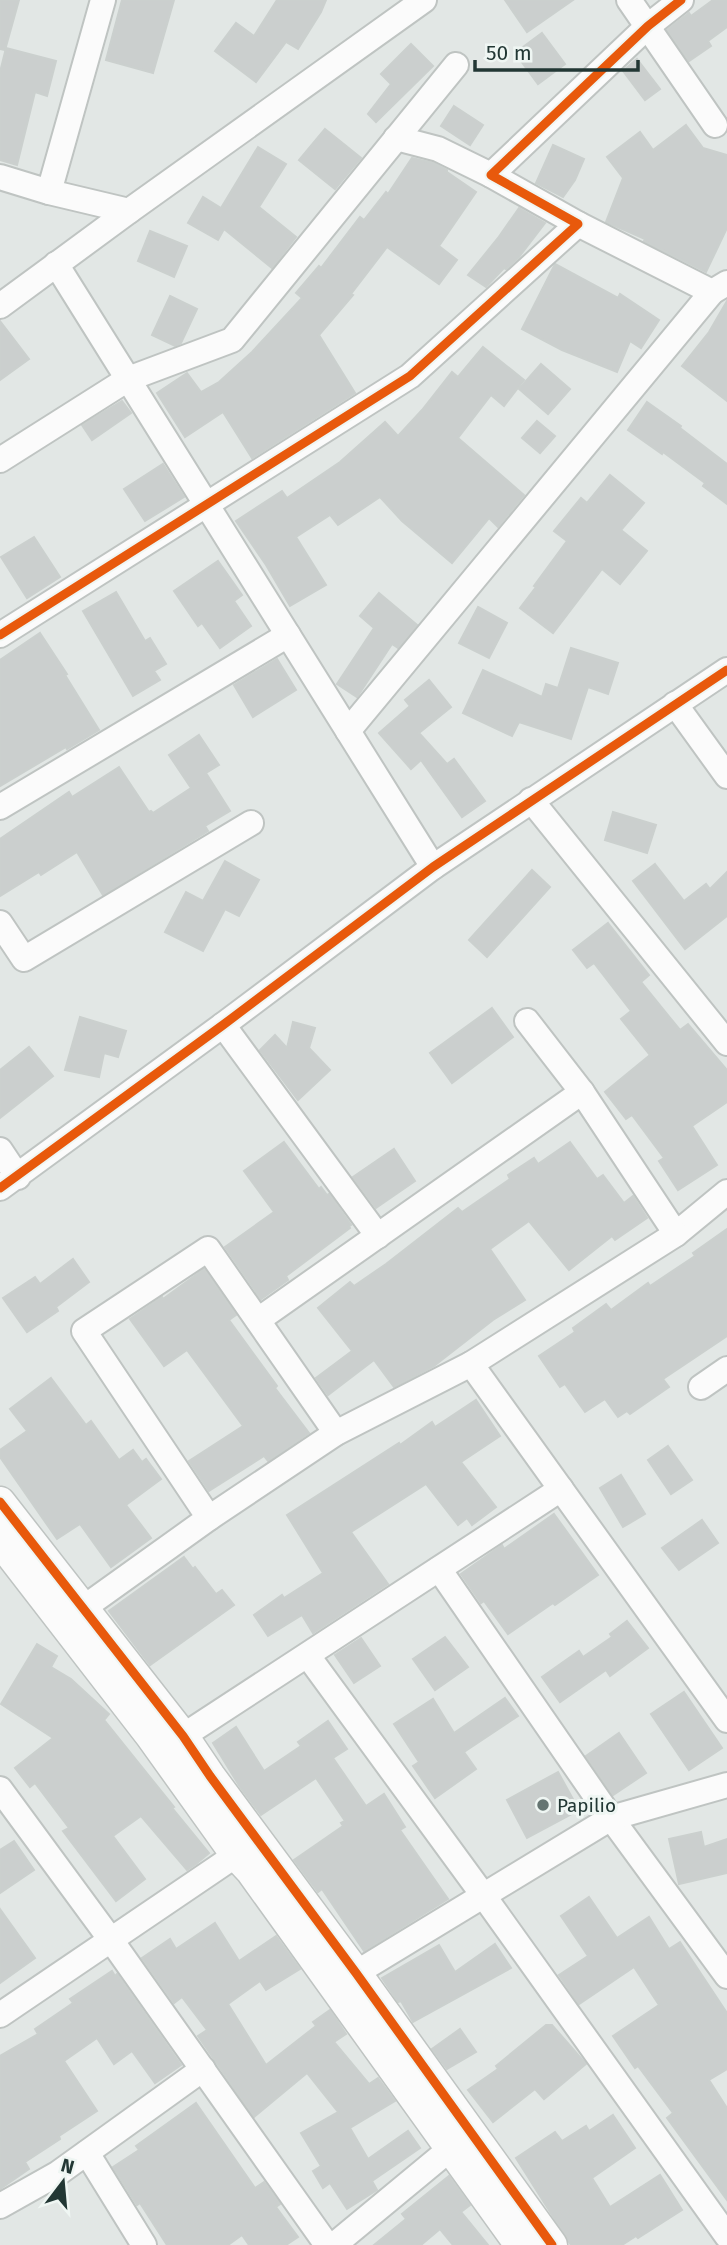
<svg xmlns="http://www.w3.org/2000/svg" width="727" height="2245" viewBox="0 0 727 2245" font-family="'Fira Sans',sans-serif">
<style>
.building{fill:#cbcfce;stroke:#cbd0ce;stroke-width:2}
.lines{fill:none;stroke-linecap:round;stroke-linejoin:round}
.minor-casing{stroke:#bfc4c2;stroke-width:28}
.tertiary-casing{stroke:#bfc4c2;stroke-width:33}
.minor{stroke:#fbfbfb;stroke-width:24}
.tertiary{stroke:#fbfbfb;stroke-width:30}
.cycleway-casing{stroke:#eff6f3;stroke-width:13}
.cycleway{stroke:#e8590c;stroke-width:9}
.poi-dot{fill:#657572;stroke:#eff6f3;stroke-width:2.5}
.labels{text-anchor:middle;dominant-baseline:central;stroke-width:6;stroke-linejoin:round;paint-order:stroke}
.poi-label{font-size:19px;fill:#223734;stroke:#eff6f3;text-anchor:start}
</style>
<rect width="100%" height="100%" fill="#e2e7e5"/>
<g class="building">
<polygon points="0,0 19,0 5,50 0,49"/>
<polygon points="122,0 174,0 153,73 106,60"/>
<polygon points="277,0 326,0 321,12 298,49 286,42 256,82 215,51 236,23 254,36"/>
<polygon points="505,0 573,0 527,32"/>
<polygon points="713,0 727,0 727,27 708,41 711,46 689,61 667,30 689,13 691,16"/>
<polygon points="542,33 565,64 538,84 515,53"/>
<polygon points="411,44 433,66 376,122 368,114 391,84 381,74"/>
<polygon points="6,48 56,61 47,96 35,92 17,165 0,160 0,72"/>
<polygon points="637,59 660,89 645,100 623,71"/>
<polygon points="454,106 483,125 470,145 441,126"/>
<polygon points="686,125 703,148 727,155 727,228 706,272 644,241 645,239 606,222 623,178 607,157 640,132 653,150"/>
<polygon points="325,129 361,158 335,189 299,160"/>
<polygon points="553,145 584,159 575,180 563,197 536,183"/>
<polygon points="258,147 286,164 259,207 296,237 272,268 224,229 218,240 188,223 203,197 221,208"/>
<polygon points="412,158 433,163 447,170 447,172 476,192 439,246 457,260 439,284 387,247 351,294 353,295 319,335 355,393 252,458 223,412 185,437 157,393 187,373 201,392 219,382 252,352 302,298 296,293 319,266 321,268 360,217 364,220 386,192 388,194"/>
<polygon points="519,208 545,223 519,257 506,269 504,268 486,287 468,275 498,238"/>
<polygon points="150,231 187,246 174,277 138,261"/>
<polygon points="555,264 618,298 620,294 659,320 641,348 630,341 617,372 562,350 522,329"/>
<polygon points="170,296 197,309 181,343 175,346 152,335"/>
<polygon points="727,301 727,401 682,366 709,332"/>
<polygon points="0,321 29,359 0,380"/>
<polygon points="483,347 524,380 504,406 491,395 458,438 524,495 498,527 489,518 452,563 402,521 380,497 338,525 330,515 296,537 326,585 290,606 266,565 236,521 282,491 287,498 340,462 385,422 398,436 422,410 452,372 458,377"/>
<polygon points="541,364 570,389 548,414 519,389"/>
<polygon points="122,401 131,413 92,440 82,425"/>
<polygon points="647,402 681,426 680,428 727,464 727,504 703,486 705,483 663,452 662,454 628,430"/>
<polygon points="537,421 555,436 540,453 522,438"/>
<polygon points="163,464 184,497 145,521 124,489"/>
<polygon points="610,475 644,503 621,530 647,551 620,584 602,569 553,633 520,608 536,587 534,586 567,541 554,531 581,498 587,503"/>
<polygon points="34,537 60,577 27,598 1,557"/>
<polygon points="218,561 242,595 234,601 251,626 220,648 202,623 198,626 174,591"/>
<polygon points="116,592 145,641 150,638 166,664 154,671 160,680 133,696 83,611"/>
<polygon points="379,593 417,625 398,648 392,644 357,697 337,684 374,628 360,616"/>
<polygon points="478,607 507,623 489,658 459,643"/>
<polygon points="40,633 67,674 65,675 99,730 67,749 66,747 0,786 0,660"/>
<polygon points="571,648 618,663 608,694 588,687 571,739 519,722 512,736 463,713 483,670 542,697 546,684 558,688"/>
<polygon points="277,659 296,690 253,717 234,685"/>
<polygon points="429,680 451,707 419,733 447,764 454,759 485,801 462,817 421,760 411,769 379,733 410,706 405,700"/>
<polygon points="199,735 219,765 206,773 230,811 205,826 208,831 103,895 77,852 41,875 39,872 0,896 0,839 69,792 72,797 119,767 149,812 151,811 153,813 191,788 169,755"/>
<polygon points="613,812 656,825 647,853 605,840"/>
<polygon points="225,861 259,880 239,916 225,909 203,951 165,932 186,892 203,901"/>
<polygon points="655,864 684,901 706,884 710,889 727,872 727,916 685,949 633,881"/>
<polygon points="532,870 550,887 487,957 469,940"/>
<polygon points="608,923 649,975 641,982 680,1030 688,1024 727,1070 727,1102 692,1126 717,1165 678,1190 659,1161 664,1158 632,1115 626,1119 605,1092 650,1055 621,1019 631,1011 594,963 587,968 573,950"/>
<polygon points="492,1008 513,1037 452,1083 430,1053"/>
<polygon points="80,1017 126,1031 118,1057 104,1053 99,1077 65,1070"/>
<polygon points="293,1022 315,1028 309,1048 330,1070 298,1100 260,1050 275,1035 287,1048"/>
<polygon points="29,1047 53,1076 0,1118 0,1070"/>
<polygon points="284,1142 319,1189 321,1187 327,1195 329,1194 351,1225 349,1226 350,1228 286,1276 288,1280 261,1299 225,1247 274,1212 244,1171"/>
<polygon points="570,1142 597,1179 603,1175 624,1203 633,1196 647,1218 615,1240 612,1236 569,1270 529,1221 490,1249 525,1300 493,1320 434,1366 394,1387 374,1360 328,1395 316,1378 352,1351 318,1308 350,1282 354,1286 386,1264 458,1208 462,1212 510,1179 508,1175 534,1158 538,1164"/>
<polygon points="394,1149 415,1181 376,1208 353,1177"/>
<polygon points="727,1229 727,1336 663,1379 669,1387 630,1414 627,1411 618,1417 605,1399 585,1412 565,1384 560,1387 539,1356 575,1332 573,1328 606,1304 611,1310 648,1283 650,1286 695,1256 693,1253"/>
<polygon points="73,1259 89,1282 56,1307 58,1311 27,1332 3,1298 35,1277 40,1284"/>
<polygon points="204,1269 236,1315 229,1320 277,1386 275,1388 309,1433 268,1461 264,1456 209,1491 189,1461 243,1426 187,1350 164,1366 130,1319 162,1297 163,1299"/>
<polygon points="51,1378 86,1425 91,1421 119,1460 133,1450 142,1462 146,1459 161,1479 126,1505 151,1538 111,1567 80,1524 57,1539 0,1457 0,1450 27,1431 10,1409"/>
<polygon points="476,1400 500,1436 461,1462 496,1507 472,1525 467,1518 458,1525 426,1484 351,1532 388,1584 313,1633 302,1615 268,1636 254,1615 282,1595 284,1598 323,1573 287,1515 399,1443 400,1445 432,1422 435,1427"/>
<polygon points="668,1446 692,1480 671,1494 648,1460"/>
<polygon points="621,1475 645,1514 623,1527 600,1488"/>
<polygon points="554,1514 598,1575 555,1605 553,1603 508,1634 484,1601 481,1603 461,1574 502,1545 504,1549"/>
<polygon points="702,1520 718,1543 679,1570 662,1548"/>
<polygon points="184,1557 193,1569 195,1567 216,1594 222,1590 234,1605 150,1665 109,1611"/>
<polygon points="627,1621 648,1648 610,1676 606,1670 560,1702 542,1677 579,1651 583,1657 612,1637 610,1634"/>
<polygon points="445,1637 468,1667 435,1690 413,1659"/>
<polygon points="361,1638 380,1666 354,1683 335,1655"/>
<polygon points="37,1644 57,1656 51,1667 71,1679 109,1714 104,1720 174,1807 172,1808 209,1853 196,1864 187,1870 141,1816 113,1836 145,1879 116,1901 63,1831 69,1828 35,1783 30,1787 15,1768 53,1738 1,1704"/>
<polygon points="684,1692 722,1748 689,1770 651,1714"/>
<polygon points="505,1698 518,1716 464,1752 476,1769 435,1798 413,1766 419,1762 394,1724 433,1699 454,1733"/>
<polygon points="328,1721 347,1749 333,1758 366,1806 384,1794 405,1827 400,1830 448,1899 364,1951 322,1889 318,1892 294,1860 343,1826 341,1823 345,1821 316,1778 261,1815 240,1787 213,1743 236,1727 264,1771 301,1746 298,1742"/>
<polygon points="619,1733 646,1773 613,1795 586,1756"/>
<polygon points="558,1772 579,1810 527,1838 507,1800"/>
<polygon points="701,1832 704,1847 727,1839 727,1873 679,1884 669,1839"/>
<polygon points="14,1841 34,1870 0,1893 0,1850"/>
<polygon points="589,1897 617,1938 649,1917 669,1949 680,1942 727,2013 727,2069 709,2080 727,2108 727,2200 667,2118 673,2113 638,2066 635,2068 613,2036 659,2005 634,1967 579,2004 559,1975 588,1956 561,1916"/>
<polygon points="0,1909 35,1958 0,1983"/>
<polygon points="215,1923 239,1961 276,1936 300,1969 266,1990 260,1981 228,2004 266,2065 316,2026 313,2022 330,2010 346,2034 334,2042 369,2084 378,2078 395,2101 350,2128 368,2159 408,2131 420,2148 372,2181 377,2190 347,2209 330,2183 323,2188 313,2171 321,2166 301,2133 338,2112 307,2073 254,2117 198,2036 207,2030 182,1997 174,2003 142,1958 170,1939 176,1949"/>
<polygon points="495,1944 511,1968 413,2022 401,2001 398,2002 382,1978 439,1945 455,1972"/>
<polygon points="112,1971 115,1976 117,1974 181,2065 155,2083 132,2051 114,2064 97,2038 64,2061 97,2111 59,2136 60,2139 25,2162 29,2169 0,2189 0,2056 38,2034 35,2029 73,2003 70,1999"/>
<polygon points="546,2025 552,2025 586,2064 544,2099 535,2089 493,2122 468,2090 498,2069 496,2066"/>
<polygon points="460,2029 476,2052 447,2069 432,2049"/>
<polygon points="196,2103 255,2188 264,2182 280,2204 276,2207 298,2237 286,2245 249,2245 242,2235 228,2245 167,2245 140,2203 137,2205 113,2167 139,2150 136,2146"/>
<polygon points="613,2115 635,2148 592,2178 610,2207 660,2175 682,2210 638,2238 636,2236 622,2245 571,2245 516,2158 555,2132 562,2141 586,2126 589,2131"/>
<polygon points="449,2176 470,2205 461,2212 488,2245 453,2245 440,2229 421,2245 374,2245 406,2219 402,2214"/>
</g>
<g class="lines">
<defs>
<g id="minor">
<polyline points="629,0 715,125"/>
<polyline points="396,138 438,149 491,175"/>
<polyline points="0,177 49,192 129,211"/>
<polyline points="49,192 103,0"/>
<polyline points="578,224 712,292"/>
<polyline points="56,264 433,867"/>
<polyline points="0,306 129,211 424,0"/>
<polyline points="0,460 128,379 232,340 456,65"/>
<polyline points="0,635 410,376 578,224 491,175 648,26 681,0"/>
<polyline points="675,704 727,776"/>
<polyline points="348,731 712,292 727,283"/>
<polyline points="531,800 727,1043"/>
<polyline points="0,807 288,635"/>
<polyline points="0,923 24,959 251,823"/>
<polyline points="527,1021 582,1092 676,1234 727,1192"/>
<polyline points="223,1025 378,1236"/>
<polyline points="0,1150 18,1177"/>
<polyline points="0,1188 223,1025 433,867 727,670"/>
<polyline points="258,1320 582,1092"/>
<polyline points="471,1364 676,1234"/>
<polyline points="701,1387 727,1369"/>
<polyline points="209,1518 336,1433 471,1364 727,1720"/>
<polyline points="439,1569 611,1818 727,1976"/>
<polyline points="82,1609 209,1518 84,1331 208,1249 336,1433"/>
<polyline points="308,1656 483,1895 727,2236"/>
<polyline points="183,1736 561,1489"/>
<polyline points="0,1789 111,1940 327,2245"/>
<polyline points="343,1985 356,1973 611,1818 727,1785"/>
<polyline points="0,2015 236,1855"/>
<polyline points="87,2153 144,2245"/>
<polyline points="0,2206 57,2174 203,2069"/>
<polyline points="334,2245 450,2149"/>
</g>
<g id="tertiary">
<polyline points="0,1502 183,1736 210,1776 356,1973 552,2245"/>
<polyline points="0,1541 150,1735 236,1855 251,1871 520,2245"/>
</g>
</defs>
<use href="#minor" class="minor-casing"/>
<use href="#tertiary" class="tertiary-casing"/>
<use href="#minor" class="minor"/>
<use href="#tertiary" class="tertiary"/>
<defs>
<g id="cycleway">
<polyline points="0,635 410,376 578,224 491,175 648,26 681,0"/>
<polyline points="0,1188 223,1025 433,867 727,670"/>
<polyline points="0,1502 183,1736 210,1776 356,1973 552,2245"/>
</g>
</defs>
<use href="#cycleway" class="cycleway-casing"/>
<use href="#cycleway" class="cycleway"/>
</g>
<circle class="poi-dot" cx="543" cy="1805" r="7"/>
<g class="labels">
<g class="poi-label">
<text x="557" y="1805">Papilio</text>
</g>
</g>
<g transform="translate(63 2182) rotate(16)" stroke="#eff6f3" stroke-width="5" paint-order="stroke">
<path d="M0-5L12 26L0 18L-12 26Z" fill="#223734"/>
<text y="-10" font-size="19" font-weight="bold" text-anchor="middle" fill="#223734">N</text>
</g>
<path d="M475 60v10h163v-10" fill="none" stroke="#223734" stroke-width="3.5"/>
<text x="486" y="60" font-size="21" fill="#223734" stroke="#eff6f3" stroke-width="5" paint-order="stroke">50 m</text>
</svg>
